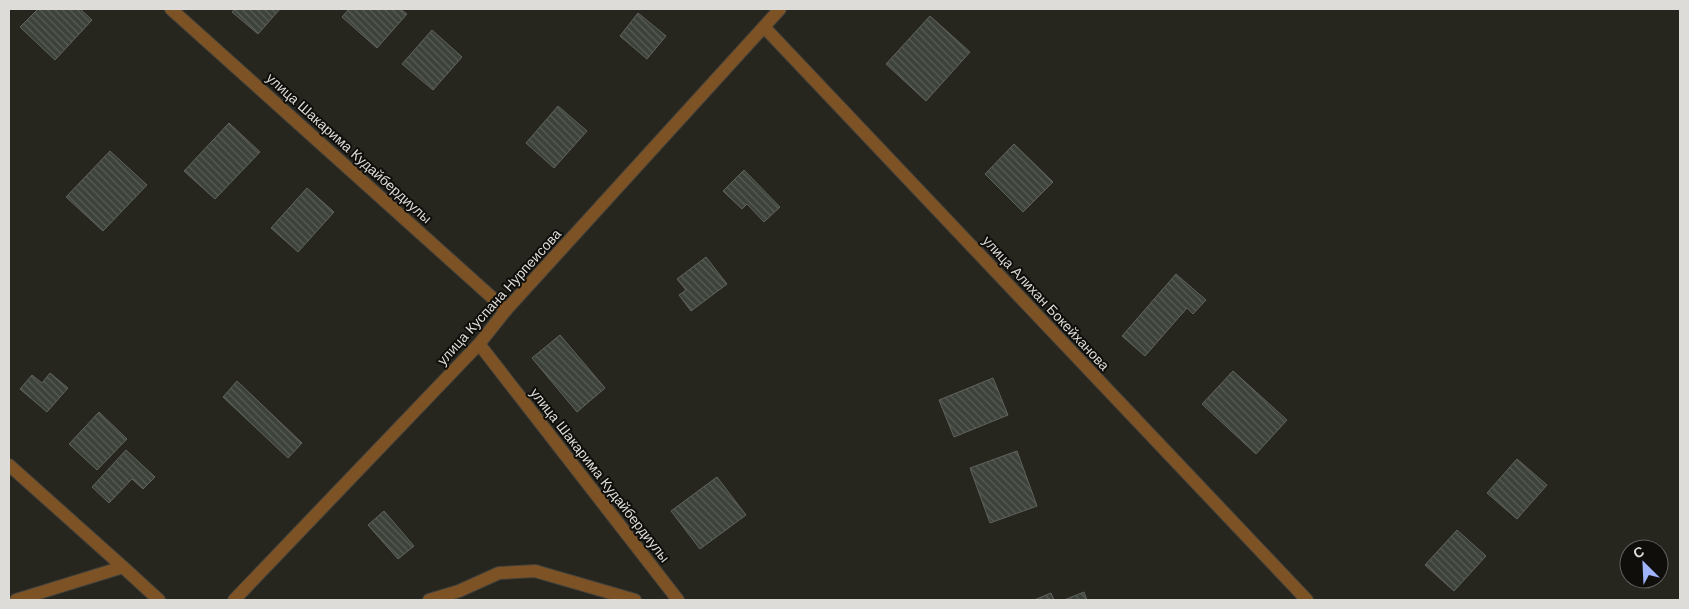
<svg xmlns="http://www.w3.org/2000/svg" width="1689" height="609" viewBox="0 0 1689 609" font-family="Helvetica,sans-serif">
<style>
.building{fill:url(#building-back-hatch);stroke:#60645d}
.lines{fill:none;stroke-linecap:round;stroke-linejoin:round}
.minor-casing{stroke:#43423c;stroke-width:14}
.minor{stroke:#7d5225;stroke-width:12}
.labels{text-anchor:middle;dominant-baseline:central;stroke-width:4;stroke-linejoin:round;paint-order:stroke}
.street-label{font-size:14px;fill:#dddcd8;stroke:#0f0e0b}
</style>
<defs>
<pattern id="building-back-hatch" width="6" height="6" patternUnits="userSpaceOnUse" patternTransform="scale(1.25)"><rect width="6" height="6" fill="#3d423b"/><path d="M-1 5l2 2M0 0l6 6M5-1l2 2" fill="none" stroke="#595d57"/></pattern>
</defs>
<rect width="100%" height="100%" fill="#26251e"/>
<g class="building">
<polygon points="38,9 80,9 92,20 55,60 20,27"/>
<polygon points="235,9 280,9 258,34 232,12"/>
<polygon points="349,9 400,9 407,14 377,48 342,17"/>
<polygon points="638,13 666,36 647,59 620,36"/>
<polygon points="930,16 970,52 926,101 886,64"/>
<polygon points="432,30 462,57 433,90 402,64"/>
<polygon points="558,106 587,131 554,168 526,143"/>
<polygon points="229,123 260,152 215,199 184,171"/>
<polygon points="1014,144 1053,182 1023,212 985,174"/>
<polygon points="110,151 147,185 103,231 66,197"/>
<polygon points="744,170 780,207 764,222 747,204 742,209 723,191"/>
<polygon points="307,188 334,212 298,252 271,228"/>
<polygon points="706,257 727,284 691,311 679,295 686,290 677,279"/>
<polygon points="1176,274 1206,300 1193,314 1187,308 1145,356 1122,336"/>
<polygon points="560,335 605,388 577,412 532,358"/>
<polygon points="1233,371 1287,420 1256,454 1202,404"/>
<polygon points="50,373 68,388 47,412 20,389 32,375 42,383"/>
<polygon points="993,378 1008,415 954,437 939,400"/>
<polygon points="237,381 302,443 288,458 223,397"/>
<polygon points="99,412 127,439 97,470 69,444"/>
<polygon points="126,450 155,477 143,489 132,479 109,503 92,487"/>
<polygon points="1017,451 1037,506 990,523 970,468"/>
<polygon points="1517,459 1547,485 1517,519 1487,493"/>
<polygon points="717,477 746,515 700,549 671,511"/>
<polygon points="384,511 414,546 398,559 368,525"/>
<polygon points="1457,530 1486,556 1454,591 1425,565"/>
<polygon points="1084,592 1087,600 1064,600"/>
<polygon points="1051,593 1054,600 1034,600"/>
</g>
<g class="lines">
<defs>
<g id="minor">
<polyline points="171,9 506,310"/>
<polyline points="764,27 1307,600"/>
<polyline points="479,344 678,600"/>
<polyline points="9,465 123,567"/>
<polyline points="16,600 123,567 159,600"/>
<polyline points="234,600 479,344 506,310 780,9"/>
<polyline points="429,600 459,591 499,573 535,571 635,600"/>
</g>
</defs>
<use href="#minor" class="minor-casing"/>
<use href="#minor" class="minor"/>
</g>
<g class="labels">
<g class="street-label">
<text transform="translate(349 148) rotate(42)">улица Шакарима Кудайбердиулы</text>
<text transform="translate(499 297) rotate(-48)">улица Куспана Нурпеисова</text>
<text transform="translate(1046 303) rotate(47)">улица Алихан Бокейханова</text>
<text transform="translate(600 475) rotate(52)">улица Шакарима Кудайбердиулы</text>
</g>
</g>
<rect width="1689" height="609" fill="none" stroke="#dddcd8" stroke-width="20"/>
<g transform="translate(1644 564) rotate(336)"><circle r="24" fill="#0f0e0b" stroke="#61605d"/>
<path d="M0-4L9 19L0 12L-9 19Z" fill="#a0b3fd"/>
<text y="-8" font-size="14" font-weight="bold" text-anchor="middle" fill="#dddcd8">С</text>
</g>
</svg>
